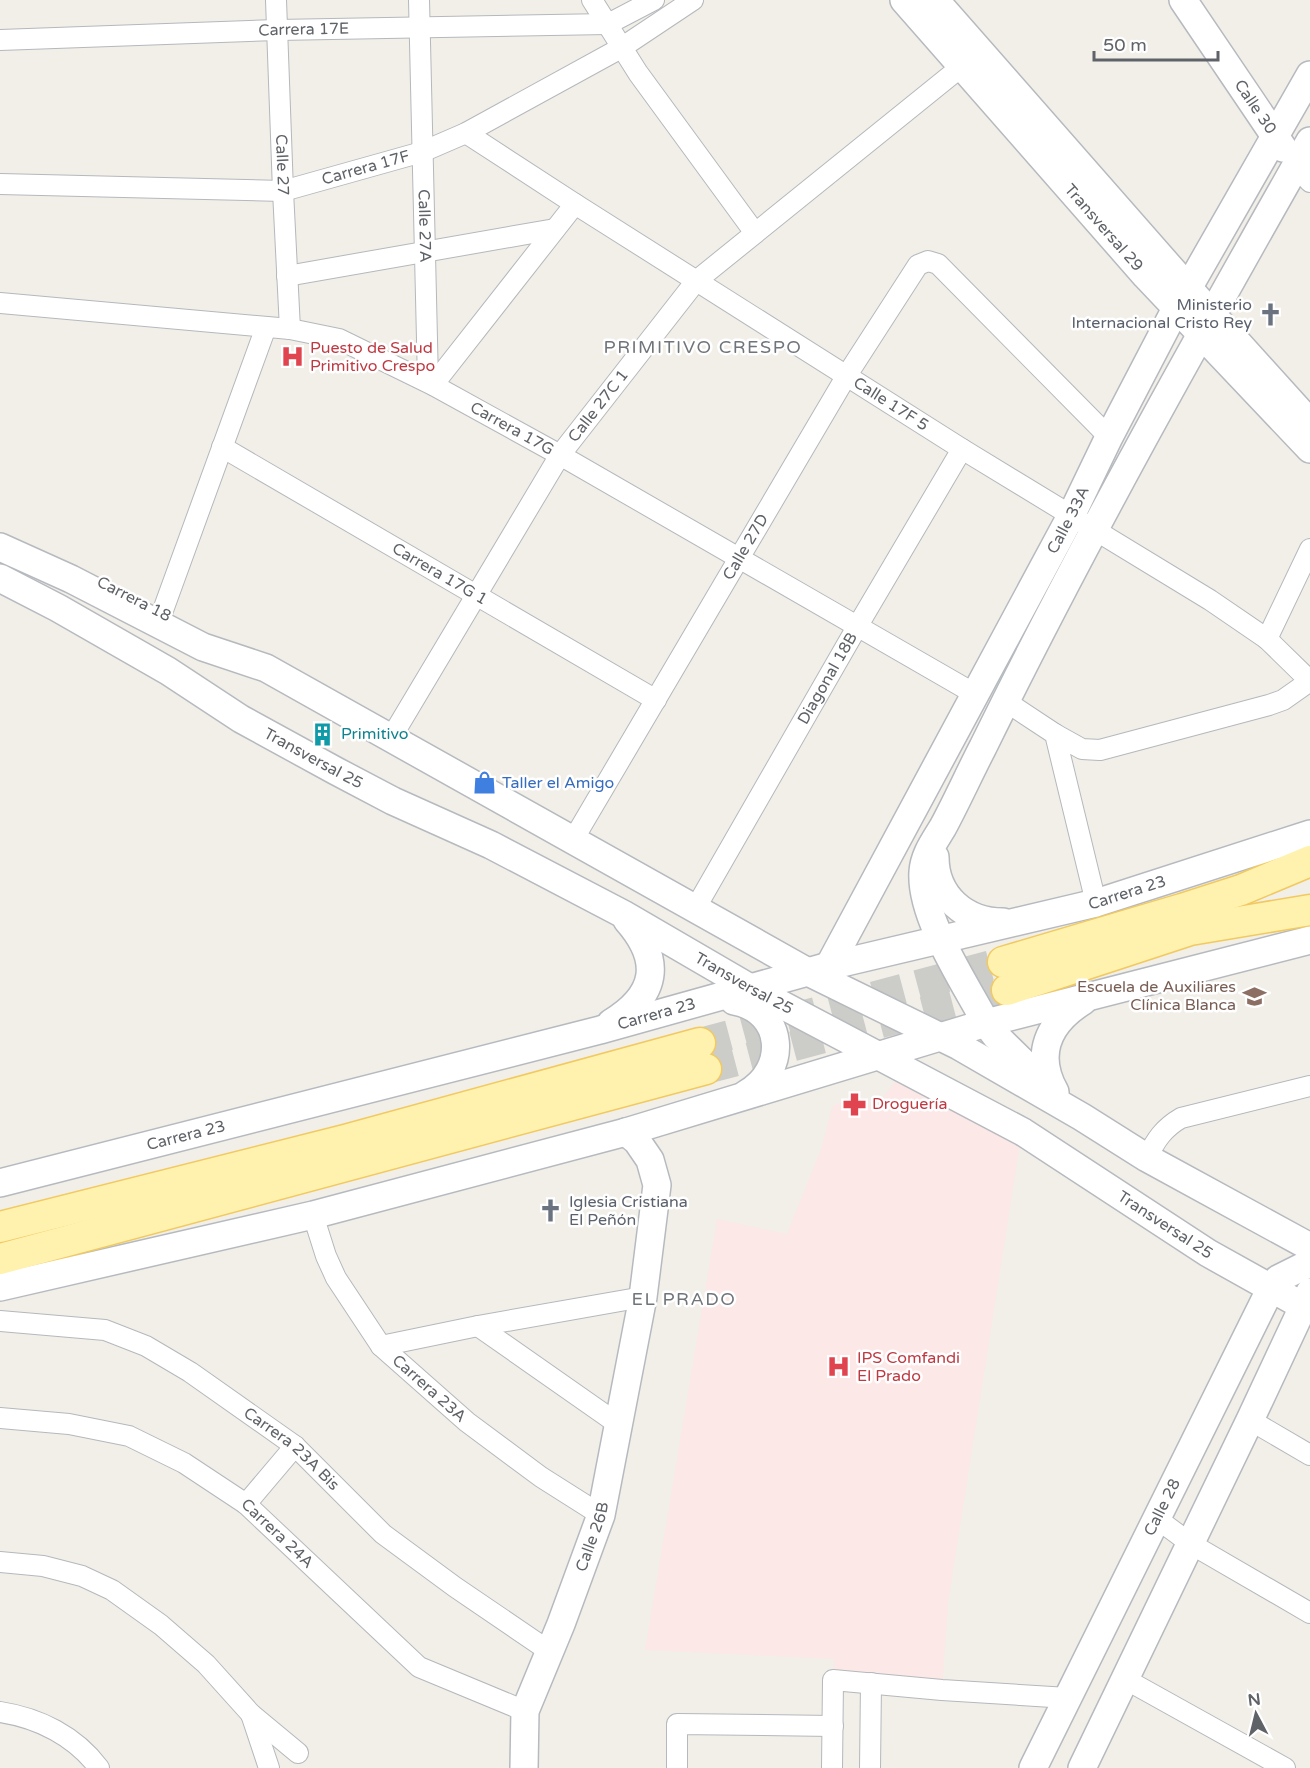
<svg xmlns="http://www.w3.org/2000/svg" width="1310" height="1768" viewBox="0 0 1310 1768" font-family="'Varela Round',sans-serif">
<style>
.medical{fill:#fce8e6}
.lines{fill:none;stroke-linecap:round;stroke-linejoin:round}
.primary-tunnel{stroke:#ccccc8;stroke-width:30;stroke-dasharray:30 15;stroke-linecap:butt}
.street-casing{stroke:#b5b8bc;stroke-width:22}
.secondary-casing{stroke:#b6babf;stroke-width:30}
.primary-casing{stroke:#f2c960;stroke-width:33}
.street{stroke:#fff;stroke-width:20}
.secondary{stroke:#fff;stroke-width:27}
.primary{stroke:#fff2af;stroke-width:30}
.labels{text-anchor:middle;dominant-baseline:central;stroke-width:5;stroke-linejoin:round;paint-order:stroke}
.street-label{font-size:16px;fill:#5f6368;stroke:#fff}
.worship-label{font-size:16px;fill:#5b616d;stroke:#fff;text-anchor:end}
.health-label{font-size:16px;fill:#be3a42;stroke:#fff;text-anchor:start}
.culture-label{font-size:16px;fill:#0d838f;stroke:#fff;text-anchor:start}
.shop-label{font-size:16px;fill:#366cbe;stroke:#fff;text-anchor:start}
.education-label{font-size:16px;fill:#785e54;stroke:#fff;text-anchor:end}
.neighbourhood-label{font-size:18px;letter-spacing:1.5px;fill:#70757a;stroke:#fff}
</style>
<rect width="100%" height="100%" fill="#f1efe8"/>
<polygon class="medical" points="897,1079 1020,1144 948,1603 942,1690 833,1680 834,1659 645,1650 717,1219 787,1234 822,1146 832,1107 852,1096 875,1108"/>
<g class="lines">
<g class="primary-tunnel">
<polyline points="700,1043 1003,962"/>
<polyline points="706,1069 1007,990"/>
</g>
<defs>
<g id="street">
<path id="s1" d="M276 0 283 191 290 329"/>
<path id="s2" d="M419 0 428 382"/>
<polyline points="592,0 638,73 755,233"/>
<path id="s3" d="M0 40 277 30 608 24 654 0"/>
<path id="s4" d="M466 133 575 204 962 449 1210 600 1267 639 1310 681"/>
<polyline points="1296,166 1310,182"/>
<path id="s5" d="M0 184 283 191 422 152 466 133 621 48 693 0"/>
<polyline points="287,276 555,229"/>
<path id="s6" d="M0 303 290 329 339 339 433 385 560 455 975 694"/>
<polyline points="433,385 575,204"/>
<path id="s7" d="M222 447 656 700"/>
<polyline points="162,613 266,327"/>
<polyline points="1267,639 1310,549"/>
<polyline points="1005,701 1055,734 1096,903"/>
<polyline points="1055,734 1082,749 1100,750 1269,705 1283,700 1310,681"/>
<path id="s8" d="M391 738 560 455 696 281 961 67"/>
<path id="s9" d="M573 840 847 375 918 265 928 261 938 264 1109 437"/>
<path id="s10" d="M695 909 857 627 962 449"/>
<path d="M1147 1158C1156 1139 1164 1128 1181 1118L1310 1086"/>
<path id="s11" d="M313 1215 326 1256 336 1278 381 1346 467 1422 541 1477 601 1515"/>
<path id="s12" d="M0 1321 105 1330 146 1346 190 1372 295 1446 383 1534 455 1587 549 1651"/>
<polyline points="478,1326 618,1424"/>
<polyline points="381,1346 478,1326 643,1297"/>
<path id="s13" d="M0 1418 69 1424 129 1436 184 1463 246 1504 419 1667 525 1711"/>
<polyline points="1250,1420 1310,1455"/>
<polyline points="246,1504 295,1446"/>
<polyline points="1156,1518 1191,1544 1310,1613"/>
<polyline points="0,1562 43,1566 82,1576 112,1590 161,1625 206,1664 251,1714 298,1753"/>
<polyline points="1125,1679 1285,1768"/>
<path d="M0 1712C39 1718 75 1736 99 1768"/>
<polyline points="251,1714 269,1768"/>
<polyline points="677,1768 677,1724 833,1726"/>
<polyline points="832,1768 833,1680 942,1690 1068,1698"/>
<polyline points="870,1768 871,1683"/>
</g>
<g id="secondary">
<path id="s14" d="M904 0 1146 276 1310 449"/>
<polyline points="935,0 1180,279 1310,423"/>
<path id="s15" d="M1183 0 1283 148"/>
<polyline points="0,547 71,579 203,647 266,668 808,972 959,1046 1082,1117 1147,1158 1310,1247"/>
<path id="s16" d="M0 578 58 608 168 671 241 719 336 771 393 801 491 845 623 914 750 988 1023 1132 1208 1253 1310 1310"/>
<path d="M935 857C935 896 965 922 1003 922"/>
<path id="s17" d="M829 966 1071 516 1109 437 1171 318 1310 75"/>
<path d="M734 1001C785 1010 789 1070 746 1094"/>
<path d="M611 1023C657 995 663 961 627 920"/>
<path d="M1047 1086 995 1035 986 1023C965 983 920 917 923 872 924 855 934 842 943 827 957 801 969 774 983 747 1084 541 1197 340 1310 141"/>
<path d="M1055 1092C1034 1055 1048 1023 1083 1001"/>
<path id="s18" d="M0 1183 600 1030 829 966 1096 903 1310 834"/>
<polyline points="0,1287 313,1215 626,1132 986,1023 1310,940"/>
<path id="s19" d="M524 1768 525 1711 561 1624 601 1515 643 1297 657 1185 650 1160 637 1141 626 1132"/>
<path id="s20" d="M1033 1768 1266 1298 1278 1279 1310 1263"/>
<polyline points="1082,1768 1250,1420 1310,1292"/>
</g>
<g id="primary">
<polyline points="1003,962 1182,909 1241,890 1310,861"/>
<polyline points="1007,990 1190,930 1310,910"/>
<polyline points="0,1227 345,1140 700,1043"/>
<polyline points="0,1259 706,1069"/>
</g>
</defs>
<use href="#street" class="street-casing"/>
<use href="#secondary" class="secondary-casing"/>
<use href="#primary" class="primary-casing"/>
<use href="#street" class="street"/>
<use href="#secondary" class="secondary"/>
<use href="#primary" class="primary"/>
</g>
<defs>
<symbol id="church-bare" viewBox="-9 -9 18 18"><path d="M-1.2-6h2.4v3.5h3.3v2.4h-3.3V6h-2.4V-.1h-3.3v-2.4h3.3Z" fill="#6b7280" stroke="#fff" stroke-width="2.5" paint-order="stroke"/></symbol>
<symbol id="hospital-bare" viewBox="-9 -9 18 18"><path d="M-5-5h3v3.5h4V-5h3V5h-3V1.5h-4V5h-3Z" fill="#e0444e" stroke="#fff" stroke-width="2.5" paint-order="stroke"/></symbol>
<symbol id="building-bare" viewBox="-9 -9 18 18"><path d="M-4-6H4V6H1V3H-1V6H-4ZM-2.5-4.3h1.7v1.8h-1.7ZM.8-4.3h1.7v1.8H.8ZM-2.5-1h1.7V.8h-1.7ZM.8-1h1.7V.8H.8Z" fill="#0f9aa8" stroke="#fff" stroke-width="2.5" paint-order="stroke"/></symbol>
<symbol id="shop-bare" viewBox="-9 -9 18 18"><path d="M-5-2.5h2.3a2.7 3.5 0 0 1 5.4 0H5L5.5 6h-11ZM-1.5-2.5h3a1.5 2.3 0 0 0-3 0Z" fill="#3f7fe0" stroke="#fff" stroke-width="2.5" paint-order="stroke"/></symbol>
<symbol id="school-bare" viewBox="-9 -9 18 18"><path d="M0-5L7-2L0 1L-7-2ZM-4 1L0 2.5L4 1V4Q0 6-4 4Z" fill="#8d6e63" stroke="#fff" stroke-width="2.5" paint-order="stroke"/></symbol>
<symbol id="pharmacy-bare" viewBox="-9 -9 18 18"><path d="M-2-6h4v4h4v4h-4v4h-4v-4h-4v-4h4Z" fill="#e0444e" stroke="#fff" stroke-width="2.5" paint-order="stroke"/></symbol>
</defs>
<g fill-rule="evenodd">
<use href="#church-bare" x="1254" y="298" width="33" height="33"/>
<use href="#hospital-bare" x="276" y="340" width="33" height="33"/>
<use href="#building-bare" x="306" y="718" width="33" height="33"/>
<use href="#shop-bare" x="468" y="766" width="33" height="33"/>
<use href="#school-bare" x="1238" y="980" width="33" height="33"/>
<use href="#pharmacy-bare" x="838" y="1088" width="33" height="33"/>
<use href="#church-bare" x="534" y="1194" width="33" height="33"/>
<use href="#hospital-bare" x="822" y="1350" width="33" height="33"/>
</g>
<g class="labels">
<g class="street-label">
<text stroke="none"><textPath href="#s3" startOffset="304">Carrera 17E</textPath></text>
<text stroke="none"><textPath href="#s15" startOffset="129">Calle 30</textPath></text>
<text stroke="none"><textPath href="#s1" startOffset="165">Calle 27</textPath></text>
<text stroke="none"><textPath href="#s5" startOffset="369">Carrera 17F</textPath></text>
<text stroke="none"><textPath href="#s2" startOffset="226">Calle 27A</textPath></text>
<text stroke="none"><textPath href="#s14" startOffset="303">Transversal 29</textPath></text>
<text stroke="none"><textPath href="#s4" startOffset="504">Calle 17F 5</textPath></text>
<text stroke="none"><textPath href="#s8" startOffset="392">Calle 27C 1</textPath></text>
<text stroke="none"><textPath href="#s6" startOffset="536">Carrera 17G</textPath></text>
<text stroke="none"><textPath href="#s17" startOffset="506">Calle 33A</textPath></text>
<text stroke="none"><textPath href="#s9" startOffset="340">Calle 27D</textPath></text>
<text stroke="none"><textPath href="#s7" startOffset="252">Carrera 17G 1</textPath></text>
<text transform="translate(134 599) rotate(27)">Carrera 18</text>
<text stroke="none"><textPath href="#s10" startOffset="266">Diagonal 18B</textPath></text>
<text stroke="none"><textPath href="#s16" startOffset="362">Transversal 25</textPath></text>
<text stroke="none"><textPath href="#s18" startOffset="1164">Carrera 23</textPath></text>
<text stroke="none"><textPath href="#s16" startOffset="848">Transversal 25</textPath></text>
<text stroke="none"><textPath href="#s18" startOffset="678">Carrera 23</textPath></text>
<text stroke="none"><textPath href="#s18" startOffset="192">Carrera 23</textPath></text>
<text stroke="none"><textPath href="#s16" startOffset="1334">Transversal 25</textPath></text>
<text stroke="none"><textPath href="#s11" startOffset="213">Carrera 23A</textPath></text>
<text stroke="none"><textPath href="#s12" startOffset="328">Carrera 23A Bis</textPath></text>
<text stroke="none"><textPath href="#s20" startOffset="291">Calle 28</textPath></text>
<text stroke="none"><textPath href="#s13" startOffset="309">Carrera 24A</textPath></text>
<text stroke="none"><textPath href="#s19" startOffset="244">Calle 26B</textPath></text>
</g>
<g class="worship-label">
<text x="1252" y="305">Ministerio<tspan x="1252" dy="18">Internacional Cristo Rey</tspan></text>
<text x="569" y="1202" text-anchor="start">Iglesia Cristiana<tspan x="569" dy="18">El Peñón</tspan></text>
</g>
<g class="health-label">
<text x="310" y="348">Puesto de Salud<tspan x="310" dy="18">Primitivo Crespo</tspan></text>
<text x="872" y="1104">Droguería</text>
<text x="857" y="1358">IPS Comfandi<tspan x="857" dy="18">El Prado</tspan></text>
</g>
<g class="culture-label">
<text x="341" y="734">Primitivo</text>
</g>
<g class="shop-label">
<text x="502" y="783">Taller el Amigo</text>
</g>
<g class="education-label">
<text x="1236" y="987">Escuela de Auxiliares<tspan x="1236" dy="18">Clínica Blanca</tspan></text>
</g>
<g class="neighbourhood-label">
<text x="703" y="347">PRIMITIVO CRESPO</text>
<text x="684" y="1299">EL PRADO</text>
</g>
</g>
<g transform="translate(1256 1714) rotate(353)" stroke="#ffffff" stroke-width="4.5" paint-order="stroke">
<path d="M0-4.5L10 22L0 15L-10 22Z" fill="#5f6368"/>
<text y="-9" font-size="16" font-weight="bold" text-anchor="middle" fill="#5f6368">N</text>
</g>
<path d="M1094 51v9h124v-9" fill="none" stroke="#5f6368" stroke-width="3"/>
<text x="1103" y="51" font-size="18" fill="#5f6368" stroke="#ffffff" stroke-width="4.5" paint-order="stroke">50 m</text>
</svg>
